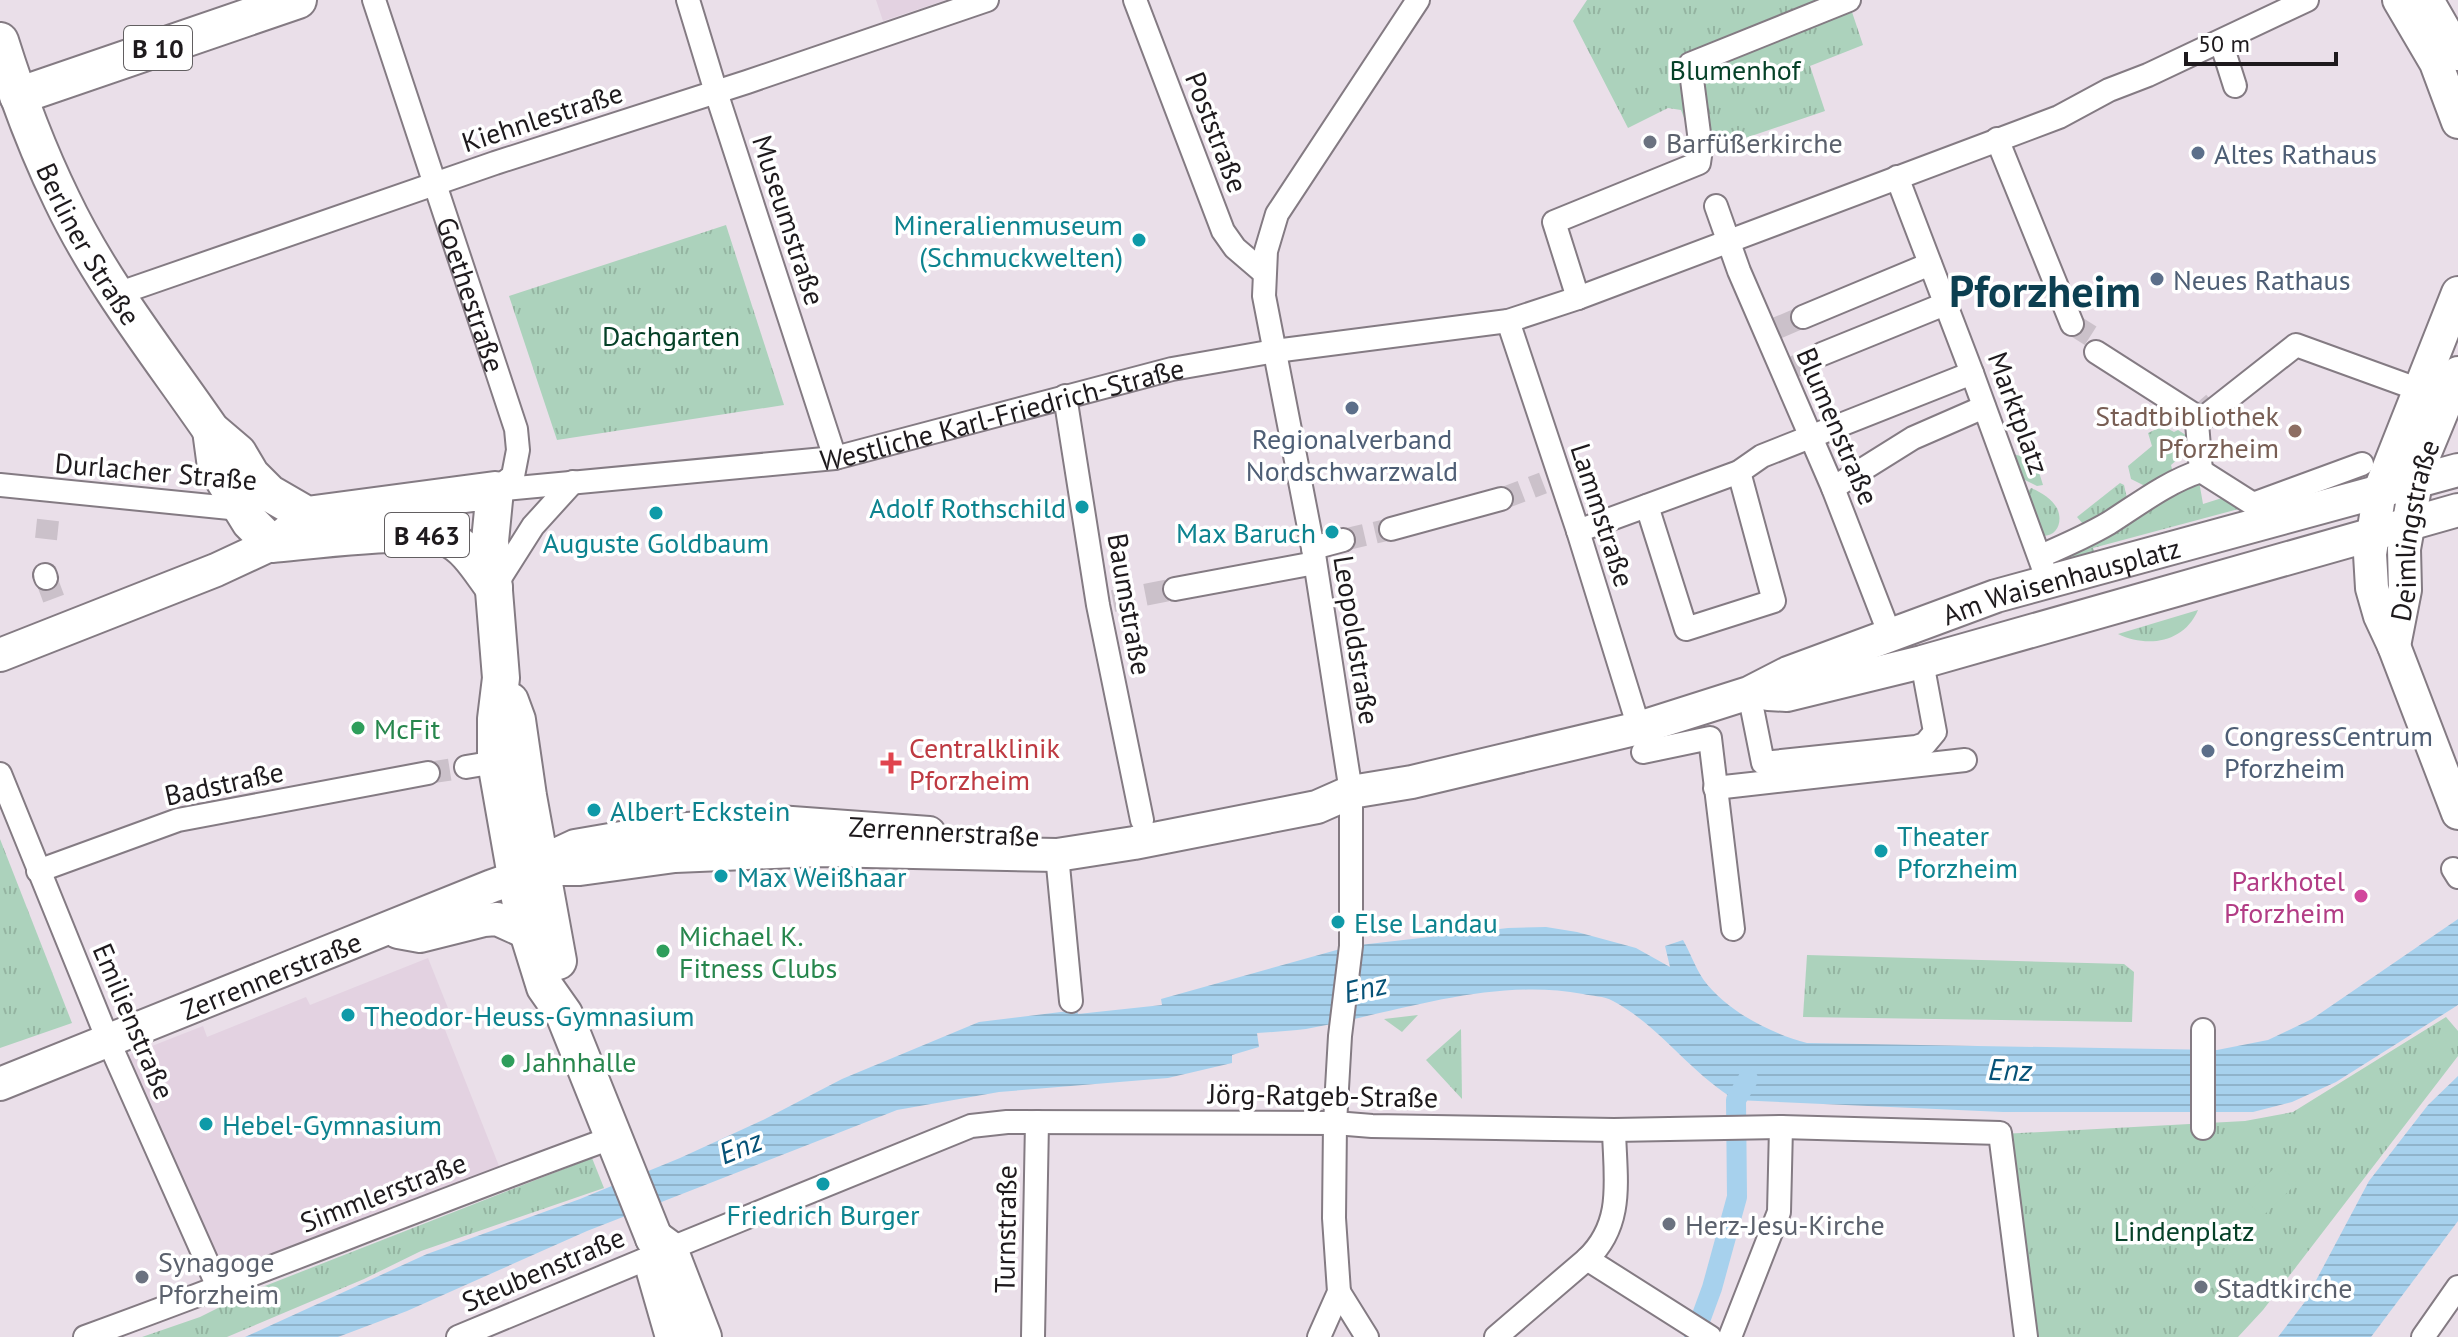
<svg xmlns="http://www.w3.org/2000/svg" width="2458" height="1337" viewBox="0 0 2458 1337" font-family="'PT Sans',sans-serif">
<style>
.built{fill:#e3d2e1}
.grass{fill:url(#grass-tufts)}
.pitch{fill:#acd2bc}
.water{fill:url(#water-rules)}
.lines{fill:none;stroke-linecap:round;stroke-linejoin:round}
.canal{stroke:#a7d1ed;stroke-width:20}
.street-tunnel{stroke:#cbc1ca;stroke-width:22;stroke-dasharray:22 11;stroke-linecap:butt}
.street-casing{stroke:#847b83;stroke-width:26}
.secondary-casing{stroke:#847b83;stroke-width:36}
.primary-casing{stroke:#847b83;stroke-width:40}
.street{stroke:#fff;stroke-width:22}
.secondary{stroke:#fff;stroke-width:32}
.primary{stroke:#fff;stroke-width:36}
.worship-dot{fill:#6b7280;stroke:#fff;stroke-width:3}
.service-dot{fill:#5c6f8a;stroke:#fff;stroke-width:3}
.culture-dot{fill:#0f9aa8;stroke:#fff;stroke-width:3}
.education-dot{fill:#8d6e63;stroke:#fff;stroke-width:3}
.leisure-dot{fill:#2e9e5b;stroke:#fff;stroke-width:3}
.health-dot{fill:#e0444e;stroke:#fff;stroke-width:3}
.hotel-dot{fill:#d1479c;stroke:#fff;stroke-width:3}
.labels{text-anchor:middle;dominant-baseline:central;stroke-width:7;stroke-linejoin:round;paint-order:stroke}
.shield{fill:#fff;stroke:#625f61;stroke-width:2}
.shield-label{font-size:26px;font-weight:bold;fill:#1e1a1d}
.park-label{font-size:28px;fill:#064128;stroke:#fff}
.street-label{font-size:28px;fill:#1e1a1d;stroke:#fff}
.worship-label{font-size:28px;fill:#5b616d;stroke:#fff;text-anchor:start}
.service-label{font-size:28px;fill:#4e5e75;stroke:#fff;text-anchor:start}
.culture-label{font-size:28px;fill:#0d838f;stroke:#fff;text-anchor:start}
.education-label{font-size:28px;fill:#785e54;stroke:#fff;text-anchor:end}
.leisure-label{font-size:28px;fill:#27864d;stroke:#fff;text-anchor:start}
.health-label{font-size:28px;fill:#be3a42;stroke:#fff;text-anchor:start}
.hotel-label{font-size:28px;fill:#b23c85;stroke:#fff;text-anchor:end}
.water-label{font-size:30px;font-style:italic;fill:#065277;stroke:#fff}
.town-label{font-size:44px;font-weight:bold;fill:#0c3f51;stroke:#fff}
</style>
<defs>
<pattern id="grass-tufts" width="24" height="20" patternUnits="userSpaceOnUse" patternTransform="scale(2)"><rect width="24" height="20" fill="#acd2bc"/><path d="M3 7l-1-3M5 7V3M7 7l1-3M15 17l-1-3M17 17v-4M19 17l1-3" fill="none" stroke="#94b4a1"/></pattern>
<pattern id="water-rules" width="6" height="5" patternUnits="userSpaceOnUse" patternTransform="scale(2)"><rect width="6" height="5" fill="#a7d1ed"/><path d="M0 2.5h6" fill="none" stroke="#8fb3cb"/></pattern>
</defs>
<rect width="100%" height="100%" fill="#eadfe9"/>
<g class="built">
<polygon points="876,0 946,0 883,21"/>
<polygon points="428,958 448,1008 438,1012 501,1171 212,1282 124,1057 203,1026 207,1037 306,997 310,1005"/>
</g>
<g class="grass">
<polygon points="1587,0 1848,0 1863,45 1810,66 1825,111 1698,154 1681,110 1668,108 1628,128 1573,21"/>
<polygon points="726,225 784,405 557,440 509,296"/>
<polygon points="2163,426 2174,432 2178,430 2192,439 2194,445 2171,465 2173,473 2149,488 2131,479 2128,466 2152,446 2148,433"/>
<polygon points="2009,453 2032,459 2033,466 2038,469 2043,485 2037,486 2019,477"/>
<polygon points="2199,481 2203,504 2222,498 2227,493 2246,507 2093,548 2097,560 2054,572 2052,556"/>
<polygon points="2120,483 2124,485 2127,498 2092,523 2083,524 2077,517"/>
<path d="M2031 488C2041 492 2051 498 2057 508 2063 521 2058 536 2043 536L2026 494Z"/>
<path d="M2198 610C2184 643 2147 648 2118 634Z"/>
<polygon points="0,839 72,1023 0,1048"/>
<polygon points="1807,955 2124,964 2134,972 2132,1022 1803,1017"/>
<polygon points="1418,1015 1402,1032 1384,1019"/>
<polygon points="2446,1017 2458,1031 2458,1056 2263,1310 2238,1337 2034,1337 2002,1134 2245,1121 2293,1112"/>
<polygon points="1461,1029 1462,1099 1426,1060"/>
<polygon points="592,1158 604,1188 421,1251 364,1279 227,1337 142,1337 200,1317 252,1291"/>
</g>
<polygon class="pitch" points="2279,1164 2297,1183 2262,1217 2243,1197"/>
<g class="water">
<path d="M2458 919V1005L2336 1082 2292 1102 2253 1112H2003L1736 1100C1692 1075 1660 1026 1613 1001 1604 996 1592 996 1583 994 1491 977 1396 1013 1306 1029 1290 1031 1273 1032 1257 1033L1259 1047 1232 1055V1063L1168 1078 999 1092 897 1110 587 1231 407 1311 338 1337H245L427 1254 580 1199 680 1158 765 1119 842 1079 979 1022 1077 1010 1078 1014 1162 1005 1161 999 1351 946 1508 928 1546 927 1577 932 1636 948 1670 967 1665 946 1683 940C1690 952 1695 967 1703 979 1726 1011 1770 1033 1807 1043L2217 1050 2268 1040 2312 1019Z"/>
<polygon points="2458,1076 2458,1221 2371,1337 2278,1337 2304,1303 2369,1181 2428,1105"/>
</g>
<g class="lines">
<polyline class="canal" points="1694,1337 1712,1288 1737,1197 1736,1100 1748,1079"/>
<g class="street-tunnel">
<polyline points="2072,324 2099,341"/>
<polyline points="1777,328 1803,317"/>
<polyline points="1794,367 1822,354"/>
<polyline points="2198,402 2206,411"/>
<polyline points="1501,499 1543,483"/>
<polyline points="46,539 48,520"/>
<polyline points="1343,540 1391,529"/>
<polyline points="46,578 56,605"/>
<polyline points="1113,601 1175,589"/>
<polyline points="428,773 466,767"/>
</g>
<defs>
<g id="street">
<path id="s1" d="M374 0 516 429 518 450 513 476 495 490"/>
<polyline points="688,0 716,92 835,458"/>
<polyline points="1135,0 1223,231 1235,248 1263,272"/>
<polyline points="2221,42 2235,86"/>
<polyline points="1997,139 2072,324"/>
<polyline points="1897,177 1972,373 2048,581"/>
<polyline points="1716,206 1739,271 1833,488 1890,635"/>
<polyline points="117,294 495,163 747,82 987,0"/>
<polyline points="1578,298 1554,222 1699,163 1701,149 1690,64 1849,0"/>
<polyline points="1803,317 1930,264"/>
<polyline points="1508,321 1578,531 1639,728"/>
<polyline points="2096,352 2196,416 2197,423"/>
<polyline points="1822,354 1945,304"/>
<polyline points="1065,396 1098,605 1142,820"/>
<polyline points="2201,471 2197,423 2296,345 2420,390"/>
<polyline points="0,485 250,510"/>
<polyline points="1833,488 1913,438 1984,407"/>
<path id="s2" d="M495 490 835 458 1172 369 1275 351 1508 321 1578 298 2059 117 2109 90 2148 75 2307 0"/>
<polyline points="1647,506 1686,629 1774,601 1739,472"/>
<polyline points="1391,529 1501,499"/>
<polyline points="1578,531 1739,472 1762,456 1972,373"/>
<polyline points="1313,548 1343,540"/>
<path d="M2041 556C2064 546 2087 536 2109 523 2139 504 2167 482 2201 471L2253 504 2362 464"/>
<polyline points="45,575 46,578"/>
<polyline points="495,586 533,526 573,482"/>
<polyline points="1175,589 1315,563"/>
<polyline points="1749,693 1763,763 1916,747 1925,744 1935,732 1922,662"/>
<polyline points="1643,752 1710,738 1733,929"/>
<polyline points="466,767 496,762"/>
<polyline points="0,774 108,1040 219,1289"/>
<polyline points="1715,788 1965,760"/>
<polyline points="1057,855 1071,1001"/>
<polyline points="2453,869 2458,877"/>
<polyline points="38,871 178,820 428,773"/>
<polyline points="2203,1030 2203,1128"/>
<polyline points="669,1249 971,1126 1007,1122 1335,1123 1372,1126 1614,1130 1781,1127 2000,1133 2026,1337"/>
<polyline points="1587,1259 1710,1337"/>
<polyline points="1339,1292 1367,1337"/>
<path d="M85 1337C262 1273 437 1201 614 1137"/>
<polyline points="458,1337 651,1257"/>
<polyline points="1033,1337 1037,1122"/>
<polyline points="1319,1337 1339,1292 1334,1218 1335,1123 1340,1036 1351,946 1351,792 1313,548 1264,296 1266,251 1277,214 1418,0"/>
<path d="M1496 1337 1587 1259C1625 1223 1615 1178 1614 1130"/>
<polyline points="1730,1337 1779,1212 1781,1127"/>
<polyline points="2423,1337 2458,1287"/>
</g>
<g id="secondary">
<polyline points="2399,0 2436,63 2458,122"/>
<polyline points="2427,0 2458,54"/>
<polyline points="2458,293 2380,490 2370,554 2372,588 2380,616 2394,646 2458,813"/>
<path id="s3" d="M2394 646 2405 590 2404 549 2416 482 2424 455 2458 373"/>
<polyline points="0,655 216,570 272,544 289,530"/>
<polyline points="1768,694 1787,695 1922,662 2458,510"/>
<polyline points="541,869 560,853 575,846 662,831 778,822 929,833"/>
<polyline points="398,932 420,936 484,920 497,919 528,933"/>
<path id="s4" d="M0 1084 492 886 541 869H580L675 856 820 850 1057 855 1134 843 1317 807 1351 792 1412 782 1639 728 1749 693 1788 673 1996 596 2458 470"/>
</g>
<g id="primary">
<path id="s5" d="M0 41C17 95 37 149 62 200 101 282 160 356 211 430L238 453 251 475 269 493 307 515 495 490 490 541 501 678 496 719V762L523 916 545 987 564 1014 654 1238"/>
<polyline points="18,96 298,0"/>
<path d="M211 430 216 467 250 522 272 544C308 541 419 526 447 538 467 546 481 571 494 588"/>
<polyline points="510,701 517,720 528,796 558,961"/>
<polyline points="654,1238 669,1249 703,1337"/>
<polyline points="655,1271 674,1337"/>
</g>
</defs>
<use href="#street" class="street-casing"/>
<use href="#secondary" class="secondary-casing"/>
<use href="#primary" class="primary-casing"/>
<use href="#street" class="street"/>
<use href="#secondary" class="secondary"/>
<use href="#primary" class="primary"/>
</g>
<g class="worship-dot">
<circle cx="1650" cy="142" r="8"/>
<circle cx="1669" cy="1224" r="8"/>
<circle cx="142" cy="1277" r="8"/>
<circle cx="2201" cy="1287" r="8"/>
</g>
<g class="service-dot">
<circle cx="2198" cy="153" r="8"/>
<circle cx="2157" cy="279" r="8"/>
<circle cx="1352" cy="408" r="8"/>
<circle cx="2208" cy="751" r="8"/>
</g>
<g class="culture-dot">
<circle cx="1139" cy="240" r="8"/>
<circle cx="1082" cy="507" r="8"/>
<circle cx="656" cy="513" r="8"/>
<circle cx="1332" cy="532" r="8"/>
<circle cx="594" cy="810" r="8"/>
<circle cx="1881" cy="851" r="8"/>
<circle cx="721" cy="876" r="8"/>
<circle cx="1338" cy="922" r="8"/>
<circle cx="348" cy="1015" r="8"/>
<circle cx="206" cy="1124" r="8"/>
<circle cx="823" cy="1184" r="8"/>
</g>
<circle class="education-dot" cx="2295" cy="431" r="8"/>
<g class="leisure-dot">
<circle cx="358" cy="728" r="8"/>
<circle cx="663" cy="951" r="8"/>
<circle cx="508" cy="1061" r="8"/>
</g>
<path class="health-dot" d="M887 751h8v8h8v8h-8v8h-8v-8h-8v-8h8z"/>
<circle class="hotel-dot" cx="2361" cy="896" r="8"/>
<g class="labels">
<g class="shield">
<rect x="124" y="26" width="68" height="44" rx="6"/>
<rect x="385" y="513" width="84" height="44" rx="6"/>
</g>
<g class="shield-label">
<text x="158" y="48">B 10</text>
<text x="427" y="535">B 463</text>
</g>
<g class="park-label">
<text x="1735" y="69">Blumenhof</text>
<text x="671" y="335">Dachgarten</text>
<text x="2184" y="1230">Lindenplatz</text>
</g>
<g class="street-label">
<text transform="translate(542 117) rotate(-18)">Kiehnlestraße</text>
<text transform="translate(1217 132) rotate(69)">Poststraße</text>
<text transform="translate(789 220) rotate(72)">Museumstraße</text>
<text stroke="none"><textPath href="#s5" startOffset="222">Berliner Straße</textPath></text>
<text stroke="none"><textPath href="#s1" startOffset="310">Goethestraße</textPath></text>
<text stroke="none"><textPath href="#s2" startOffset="514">Westliche Karl-Friedrich-Straße</textPath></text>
<text transform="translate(2019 413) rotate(70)">Marktplatz</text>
<text transform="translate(1838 426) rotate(67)">Blumenstraße</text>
<text transform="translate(156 471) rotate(5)">Durlacher Straße</text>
<text transform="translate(1603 515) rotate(72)">Lammstraße</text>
<text stroke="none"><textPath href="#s3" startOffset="118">Deimlingstraße</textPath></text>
<text stroke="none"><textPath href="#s4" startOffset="2144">Am Waisenhausplatz</textPath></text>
<text transform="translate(1130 604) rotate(80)">Baumstraße</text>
<text transform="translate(1357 640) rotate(81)">Leopoldstraße</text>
<text transform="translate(224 783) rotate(-12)">Badstraße</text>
<text transform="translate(944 831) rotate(3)">Zerrennerstraße</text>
<text stroke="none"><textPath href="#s4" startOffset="292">Zerrennerstraße</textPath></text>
<text transform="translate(134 1021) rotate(67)">Emilienstraße</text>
<text transform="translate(1323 1095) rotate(1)">Jörg-Ratgeb-Straße</text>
<text transform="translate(383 1192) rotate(-21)">Simmlerstraße</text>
<text transform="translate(1005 1229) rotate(-89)">Turnstraße</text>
<text transform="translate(543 1269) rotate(-23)">Steubenstraße</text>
</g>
<g class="worship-label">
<text x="1666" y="142">Barfüßerkirche</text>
<text x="1685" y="1224">Herz-Jesu-Kirche</text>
<text x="158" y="1261">Synagoge<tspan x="158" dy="32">Pforzheim</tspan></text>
<text x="2217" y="1287">Stadtkirche</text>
</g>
<g class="service-label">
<text x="2214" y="153">Altes Rathaus</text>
<text x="2173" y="279">Neues Rathaus</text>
<text x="1352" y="438" text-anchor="middle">Regionalverband<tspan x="1352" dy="32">Nordschwarzwald</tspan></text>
<text x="2224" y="735">CongressCentrum<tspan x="2224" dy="32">Pforzheim</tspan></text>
</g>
<g class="culture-label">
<text x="1123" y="224" text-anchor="end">Mineralienmuseum<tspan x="1123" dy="32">(Schmuckwelten)</tspan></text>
<text x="1066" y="507" text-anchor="end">Adolf Rothschild</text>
<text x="1316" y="532" text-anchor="end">Max Baruch</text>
<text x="656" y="542" text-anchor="middle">Auguste Goldbaum</text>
<text x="610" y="810">Albert Eckstein</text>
<text x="1897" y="835">Theater<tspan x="1897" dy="32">Pforzheim</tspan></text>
<text x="737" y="876">Max Weißhaar</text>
<text x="1354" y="922">Else Landau</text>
<text x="364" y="1015">Theodor-Heuss-Gymnasium</text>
<text x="222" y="1124">Hebel-Gymnasium</text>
<text x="823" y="1214" text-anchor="middle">Friedrich Burger</text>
</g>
<g class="education-label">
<text x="2279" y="415">Stadtbibliothek<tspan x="2279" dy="32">Pforzheim</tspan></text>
</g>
<g class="leisure-label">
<text x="374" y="728">McFit</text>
<text x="679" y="935">Michael K.<tspan x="679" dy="32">Fitness Clubs</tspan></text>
<text x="524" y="1061">Jahnhalle</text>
</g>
<g class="health-label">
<text x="909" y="747">Centralklinik<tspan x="909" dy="32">Pforzheim</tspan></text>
</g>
<g class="hotel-label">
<text x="2345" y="880">Parkhotel<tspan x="2345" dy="32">Pforzheim</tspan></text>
</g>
<g class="water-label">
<text transform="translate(1365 987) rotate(-13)">Enz</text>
<text transform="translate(2010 1069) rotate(2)">Enz</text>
<text transform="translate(740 1146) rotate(-22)">Enz</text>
</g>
<g class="town-label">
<text x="2045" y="290">Pforzheim</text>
</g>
</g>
<path d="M2186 52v12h150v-12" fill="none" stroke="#1e1a1d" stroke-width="4"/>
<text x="2198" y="52" font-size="24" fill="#1e1a1d" stroke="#ffffff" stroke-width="6" paint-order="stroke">50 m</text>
</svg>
